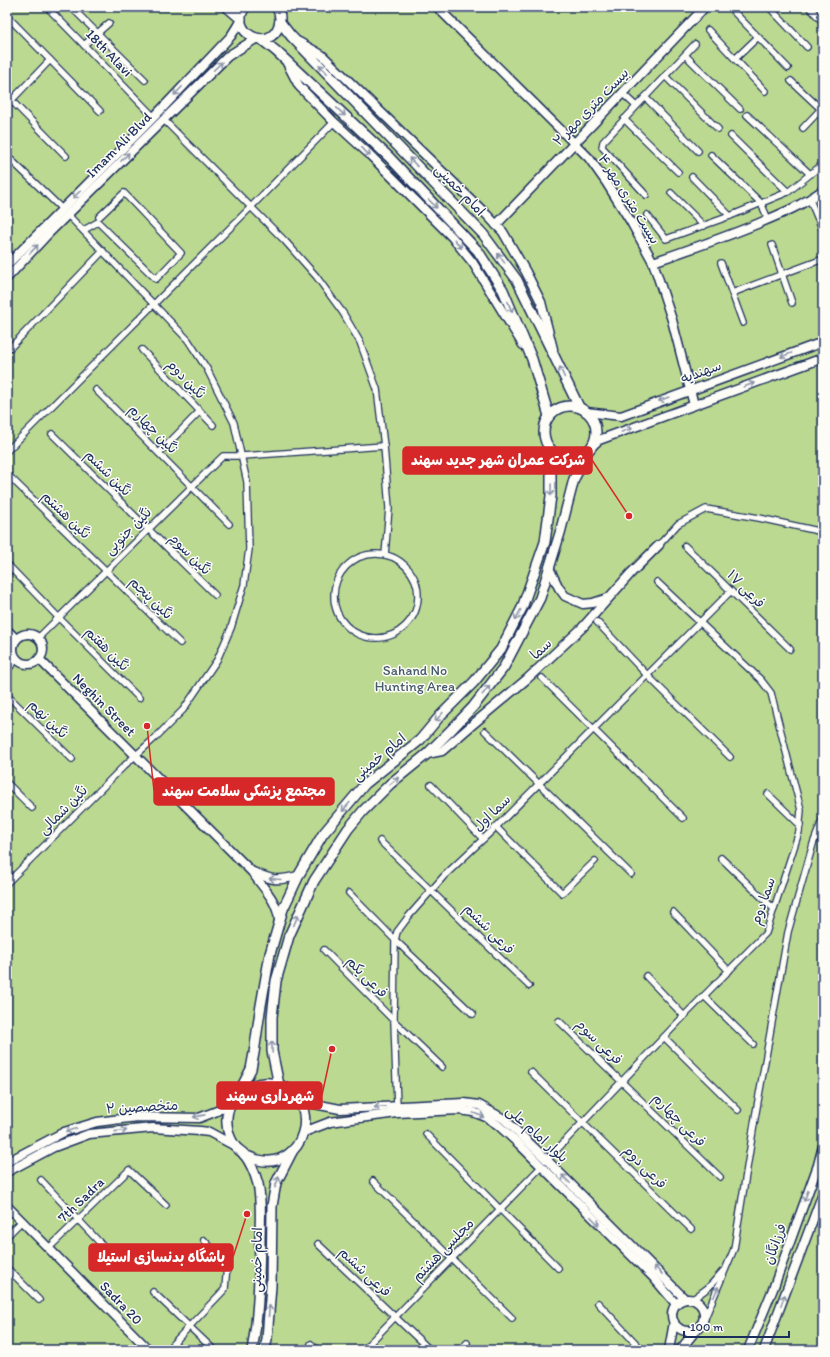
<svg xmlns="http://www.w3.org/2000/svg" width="830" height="1357" viewBox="0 0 830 1357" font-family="Itim,'Playpen Sans Arabic',sans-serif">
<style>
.green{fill:#bcd991;stroke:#6c8478}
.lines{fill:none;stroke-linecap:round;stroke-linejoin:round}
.street-casing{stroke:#1b2f5e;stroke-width:8}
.secondary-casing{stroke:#1b2f5e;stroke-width:11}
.primary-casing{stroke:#1b2f5e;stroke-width:12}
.street{stroke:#fdfcf7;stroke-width:5.5}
.secondary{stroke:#fdfcf7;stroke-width:8}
.primary{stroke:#fdfcf7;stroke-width:9}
.oneway{stroke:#8c96aa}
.labels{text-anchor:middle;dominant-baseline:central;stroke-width:3;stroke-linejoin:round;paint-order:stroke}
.street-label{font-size:14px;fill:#1b2f5e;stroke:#fdfcf7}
.park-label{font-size:14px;fill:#435a6b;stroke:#fdfcf7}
.leader{fill:none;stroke:#d62828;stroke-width:1.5}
.callout-dot{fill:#d62828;stroke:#fdfcf7;stroke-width:1.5}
.callout{fill:#d62828;stroke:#d62828;stroke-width:1.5}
.callout-label{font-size:15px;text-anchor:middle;font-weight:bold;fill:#fff}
</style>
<rect width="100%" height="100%" fill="#fdfcf7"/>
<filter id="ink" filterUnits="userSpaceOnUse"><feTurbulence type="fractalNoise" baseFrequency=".025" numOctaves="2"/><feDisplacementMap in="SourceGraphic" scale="8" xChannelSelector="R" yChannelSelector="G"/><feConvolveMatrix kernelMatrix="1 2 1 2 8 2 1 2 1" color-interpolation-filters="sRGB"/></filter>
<g filter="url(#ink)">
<rect class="green" x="7" y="7" width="816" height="1343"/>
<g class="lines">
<defs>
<g id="street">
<polyline points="47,7 154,117"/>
<polyline points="71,7 145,80"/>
<polyline points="737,7 733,11 788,68"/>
<polyline points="769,7 807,47"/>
<polyline points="809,7 823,22"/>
<polyline points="7,16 100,111"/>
<polyline points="708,30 765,91"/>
<polyline points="84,45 109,23"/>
<polyline points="685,55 740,109"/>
<polyline points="735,59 758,37"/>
<polyline points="665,76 718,129"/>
<polyline points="791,81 823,111"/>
<polyline points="622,93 636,106"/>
<polyline points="7,96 66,156"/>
<polyline points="645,97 698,151"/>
<polyline points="7,105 50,60"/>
<polyline points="747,115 810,174"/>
<polyline points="163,119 285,241 316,276 343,313 360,342 377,389 384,446 389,508 385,555"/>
<polyline points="624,119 678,172"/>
<polyline points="803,128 821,109"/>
<polyline points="731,136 788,192"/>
<polyline points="711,155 761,203 768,219"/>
<polyline points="7,156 62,209"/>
<polyline points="692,177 730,216"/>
<polyline points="671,193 704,226"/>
<polyline points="646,195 602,147 603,142 695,44"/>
<polyline points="810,200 823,231"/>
<polyline points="647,215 666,239 730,216 788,192 823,164"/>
<polyline points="84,230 98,222 156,279 181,253 124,193 99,217"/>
<polyline points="772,245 792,303"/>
<polyline points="721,263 743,323"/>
<polyline points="732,293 823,259"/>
<polyline points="11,347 103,251"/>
<polyline points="142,350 213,425"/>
<polyline points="96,390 229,524"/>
<polyline points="52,434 215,595"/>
<polyline points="7,451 251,207 334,122"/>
<polyline points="159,453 200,411"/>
<polyline points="10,477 180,643"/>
<polyline points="659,545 678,524 706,509 759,518 823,532"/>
<polyline points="685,546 790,649"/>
<circle cx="376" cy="596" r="42"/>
<polyline points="7,564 58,617 139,698"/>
<polyline points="597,622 647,675 730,757"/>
<polyline points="38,638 223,456 242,456 384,446"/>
<polyline points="7,670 17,659"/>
<polyline points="542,678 683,818"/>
<polyline points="7,695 72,759"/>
<polyline points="485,731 631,874"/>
<polyline points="7,783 32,808"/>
<polyline points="431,785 483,839"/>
<polyline points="768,794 800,825"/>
<polyline points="496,827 562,893 595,861"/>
<polyline points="380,841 529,986"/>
<polyline points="721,858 774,909"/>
<polyline points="7,883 124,766 156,737 183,710 217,660 231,628 244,585 249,549 247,482 234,423 207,369 188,340 68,215"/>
<polyline points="349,893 395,940 473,1014"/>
<polyline points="673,912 729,971"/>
<polyline points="324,950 394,1021 442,1067"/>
<polyline points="646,976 684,1016"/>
<polyline points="704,996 753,1044"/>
<polyline points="559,1021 720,1177"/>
<polyline points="664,1037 738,1110"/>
<polyline points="531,1072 691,1229"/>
<polyline points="397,1107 394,1021 395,940 397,932 409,916 444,876 496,827 731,591"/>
<polyline points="426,1134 558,1268"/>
<polyline points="547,1160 684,1016 766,933 799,832 801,810 771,693 761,680 657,582"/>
<polyline points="41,1180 116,1260"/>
<polyline points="373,1181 512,1318"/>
<polyline points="7,1236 22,1221"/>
<polyline points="318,1244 430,1350"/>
<polyline points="49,1248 129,1170 166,1205"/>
<polyline points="7,1268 39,1300"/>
<polyline points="153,1292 214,1350"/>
<polyline points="693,1299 709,1287 723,1271"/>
<polyline points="598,1303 642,1350"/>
<polyline points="705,1318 734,1249 755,1118 788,932 813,844 823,818"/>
<polyline points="311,1344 317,1350"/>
<polyline points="167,1350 225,1289 227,1265 204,1240"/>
<polyline points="363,1350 541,1167"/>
<polyline points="460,1350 467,1343"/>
</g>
<g id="secondary">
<polyline points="437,7 589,158 606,182 631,222 653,262 672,320 694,405"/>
<polyline points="299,42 322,55 487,215 503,232 526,272 541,302 553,349"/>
<polyline points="287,63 299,86 334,122 369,154 452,237 473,263 523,345"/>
<polyline points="496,225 705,7"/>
<path d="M653 262C688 250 723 238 757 224 781 214 803 205 823 190"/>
<polyline points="7,265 154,117 231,36 241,20"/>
<polyline points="7,278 48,234 228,56 257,38"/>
<polyline points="586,412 621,416 823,342"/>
<polyline points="592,446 599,440 823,358"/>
<polyline points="549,568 559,588 565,596 583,604 593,603 608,598"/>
<polyline points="7,630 16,639"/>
<circle cx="28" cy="649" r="15"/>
<path d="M39 659 252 872C263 888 278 901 279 921"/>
<polyline points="427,754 442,751 472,725 527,679 582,628 631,573 659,545"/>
<path d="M253 872C274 881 276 881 298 876"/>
<polyline points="299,1101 340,1109 464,1103 479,1105 504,1119 547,1160 685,1299"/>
<polyline points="304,1132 330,1122 397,1113 459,1110 473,1112 486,1117 498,1125 519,1144 653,1277 676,1304"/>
<polyline points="7,1162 64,1132 97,1122 137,1117 199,1118 217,1111 233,1100"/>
<polyline points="7,1172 54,1147 89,1134 153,1128 200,1131 209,1132 235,1146"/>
<polyline points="7,1206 149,1350"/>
<circle cx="688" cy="1315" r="16"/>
<polyline points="669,1350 674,1322"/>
<polyline points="680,1350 697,1329"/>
<polyline points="748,1350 773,1289 818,1165 823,1146"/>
<polyline points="764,1350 823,1193"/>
</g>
<g id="primary">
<polyline points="227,7 241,19"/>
<path d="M245 7C227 32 270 54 279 25 281 18 280 12 276 7"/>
<polyline points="280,22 291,36 483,234 517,280 579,407"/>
<polyline points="261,39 276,51 389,157 478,251 503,290 532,359 549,416"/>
<circle cx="570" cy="432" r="26"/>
<polyline points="279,1085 272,1051 272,1017 276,981 289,936 314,881 348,829 363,811 390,784 427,754 450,731 473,707 504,667 540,598 560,533 574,479 587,453"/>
<polyline points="237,1096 251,1069 254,1053 260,1011 270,954 283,909 300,873 323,834 365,784 420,740 440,716 474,682 501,649 522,608 545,542 551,496 551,451"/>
<path d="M244 1155C248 1156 253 1159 258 1160 305 1171 324 1100 279 1085 258 1078 234 1090 228 1111 225 1122 228 1137 235 1146 237 1149 241 1151 244 1154 251 1163 255 1173 258 1184 262 1202 260 1223 260 1241 259 1277 259 1314 252 1350"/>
<polyline points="265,1350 267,1339 271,1286 272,1206 276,1183 292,1152"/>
</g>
</defs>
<use href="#street" class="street-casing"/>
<use href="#secondary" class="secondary-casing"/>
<use href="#primary" class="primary-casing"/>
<use href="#street" class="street"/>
<use href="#secondary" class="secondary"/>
<use href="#primary" class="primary"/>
</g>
<defs><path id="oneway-shaft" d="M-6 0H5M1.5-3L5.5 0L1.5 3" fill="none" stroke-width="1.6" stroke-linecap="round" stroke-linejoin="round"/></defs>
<g class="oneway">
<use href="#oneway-shaft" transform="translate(218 66) rotate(-44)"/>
<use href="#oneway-shaft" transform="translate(323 69) rotate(-134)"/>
<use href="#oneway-shaft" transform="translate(178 91) rotate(134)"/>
<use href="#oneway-shaft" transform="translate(341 112) rotate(43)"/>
<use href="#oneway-shaft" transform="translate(366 152) rotate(43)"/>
<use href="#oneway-shaft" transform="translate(125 157) rotate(-45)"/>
<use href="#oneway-shaft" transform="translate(413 162) rotate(-134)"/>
<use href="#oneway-shaft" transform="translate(77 194) rotate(136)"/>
<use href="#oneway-shaft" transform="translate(433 204) rotate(46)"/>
<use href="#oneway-shaft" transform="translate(458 244) rotate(51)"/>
<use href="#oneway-shaft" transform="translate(34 249) rotate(-47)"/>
<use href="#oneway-shaft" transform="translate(501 258) rotate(-126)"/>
<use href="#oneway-shaft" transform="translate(510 307) rotate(68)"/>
<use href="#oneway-shaft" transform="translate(786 355) rotate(160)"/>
<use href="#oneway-shaft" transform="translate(562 372) rotate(-114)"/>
<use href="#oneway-shaft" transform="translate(749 385) rotate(-20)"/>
<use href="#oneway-shaft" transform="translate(664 399) rotate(159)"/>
<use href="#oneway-shaft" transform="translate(627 430) rotate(-20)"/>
<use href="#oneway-shaft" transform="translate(551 490) rotate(91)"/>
<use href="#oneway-shaft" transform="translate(518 615) rotate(117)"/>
<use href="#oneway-shaft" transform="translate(486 690) rotate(-52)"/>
<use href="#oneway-shaft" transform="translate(439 717) rotate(132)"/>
<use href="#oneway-shaft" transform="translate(394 781) rotate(-39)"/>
<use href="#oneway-shaft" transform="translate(346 807) rotate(130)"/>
<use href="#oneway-shaft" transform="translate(275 879) rotate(-175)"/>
<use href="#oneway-shaft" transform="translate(296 920) rotate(-67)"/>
<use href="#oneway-shaft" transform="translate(272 1047) rotate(-92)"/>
<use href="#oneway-shaft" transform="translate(380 1107) rotate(177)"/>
<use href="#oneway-shaft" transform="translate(479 1115) rotate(20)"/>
<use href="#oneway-shaft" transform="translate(199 1116) rotate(169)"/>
<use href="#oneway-shaft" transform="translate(71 1130) rotate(163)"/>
<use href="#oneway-shaft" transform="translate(121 1131) rotate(-6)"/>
<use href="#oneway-shaft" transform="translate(566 1179) rotate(-135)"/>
<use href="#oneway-shaft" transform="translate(277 1182) rotate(-70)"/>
<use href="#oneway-shaft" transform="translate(806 1196) rotate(110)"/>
<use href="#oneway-shaft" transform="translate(595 1221) rotate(45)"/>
<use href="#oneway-shaft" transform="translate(658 1270) rotate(-134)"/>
<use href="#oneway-shaft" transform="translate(716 1292) rotate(-67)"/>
<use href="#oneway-shaft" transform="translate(783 1300) rotate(-69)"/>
<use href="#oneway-shaft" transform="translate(269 1311) rotate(-85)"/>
</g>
</g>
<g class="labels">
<g class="street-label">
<text transform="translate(109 53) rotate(46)">18th Alavi</text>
<text transform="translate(591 107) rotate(-46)">بیست متری مهر ۲</text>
<text transform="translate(119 145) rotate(-45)">Imam Ali Blvd</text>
<text transform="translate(460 190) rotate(46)">امام خمینی</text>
<text transform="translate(629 199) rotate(58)">بیست متری مهر ۴</text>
<text transform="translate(701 372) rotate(-20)">سهندیه</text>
<text transform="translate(186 379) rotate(46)">نگین دوم</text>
<text transform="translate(153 429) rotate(45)">نگین چهارم</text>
<text transform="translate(108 473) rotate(45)">نگین ششم</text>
<text transform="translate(66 515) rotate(44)">نگین هشتم</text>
<text transform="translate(128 531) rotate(-45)">نگین جنوبی</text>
<text transform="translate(190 554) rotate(45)">نگین سوم</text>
<text transform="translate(746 589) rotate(45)">فرعی ۱۷</text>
<text transform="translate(151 598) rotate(44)">نگین پنجم</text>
<text transform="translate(107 649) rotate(45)">نگین هفتم</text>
<text transform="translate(541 649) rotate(-43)">سما</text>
<text transform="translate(104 705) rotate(45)">Neghin Street</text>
<text transform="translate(48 719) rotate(44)">نگین نهم</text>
<text transform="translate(379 757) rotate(-40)">امام خمینی</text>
<text transform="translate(63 810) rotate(-45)">نگین شمالی</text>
<text transform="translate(492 813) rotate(-44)">سما اول</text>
<text transform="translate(763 901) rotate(-71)">سما دوم</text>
<text transform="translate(489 929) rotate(45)">فرعی ششم</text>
<text transform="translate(367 977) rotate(45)">فرعی یکم</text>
<text transform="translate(599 1042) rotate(44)">فرعی سوم</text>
<text transform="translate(142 1107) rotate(-3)">متخصصین ۲</text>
<text transform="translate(679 1120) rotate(45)">فرعی چهارم</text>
<text transform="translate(537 1134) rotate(42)">بلوار امام علی</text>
<text transform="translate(645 1167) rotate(45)">فرعی دوم</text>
<text transform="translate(81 1200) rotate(-44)">7th Sadra</text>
<text transform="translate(775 1244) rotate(-70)">فرزانگان</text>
<text transform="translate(443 1250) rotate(-46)">مجلسی هشتم</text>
<text transform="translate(257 1260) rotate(-89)">امام خمینی</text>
<text transform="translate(365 1272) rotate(43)">فرعی ششم</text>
<text transform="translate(121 1303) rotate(46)">Sadra 20</text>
</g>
<g class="park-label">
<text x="415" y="670">Sahand No<tspan x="415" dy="16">Hunting Area</tspan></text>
</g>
</g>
<path class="leader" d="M629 516L592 460M147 726L154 791M332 1049L322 1095M247 1214L233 1257"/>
<g class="callout-dot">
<circle cx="629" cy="516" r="4"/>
<circle cx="147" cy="726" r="4"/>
<circle cx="332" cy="1049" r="4"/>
<circle cx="247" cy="1214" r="4"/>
</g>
<g class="callout">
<rect x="403" y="447" width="189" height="27" rx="4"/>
<rect x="154" y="778" width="180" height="27" rx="4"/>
<rect x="217" y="1082" width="105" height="27" rx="4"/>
<rect x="89" y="1244" width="144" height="27" rx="4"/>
</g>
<g class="callout-label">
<text x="498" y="465">شرکت عمران شهر جدید سهند</text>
<text x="244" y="796">مجتمع پزشکی سلامت سهند</text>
<text x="270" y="1101">شهرداری سهند</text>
<text x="161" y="1262">باشگاه بدنسازی استیلا</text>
</g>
<rect width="830" height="1357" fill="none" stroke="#fdfcf7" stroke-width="24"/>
<rect x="12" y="12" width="806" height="1333" fill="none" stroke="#1b2f5e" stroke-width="1.5" filter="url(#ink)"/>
<path d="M684 1331v6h105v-6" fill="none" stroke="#1b2f5e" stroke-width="2"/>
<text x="690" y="1331" font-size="12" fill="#1b2f5e" stroke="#fdfcf7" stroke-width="3" paint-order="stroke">100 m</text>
</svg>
